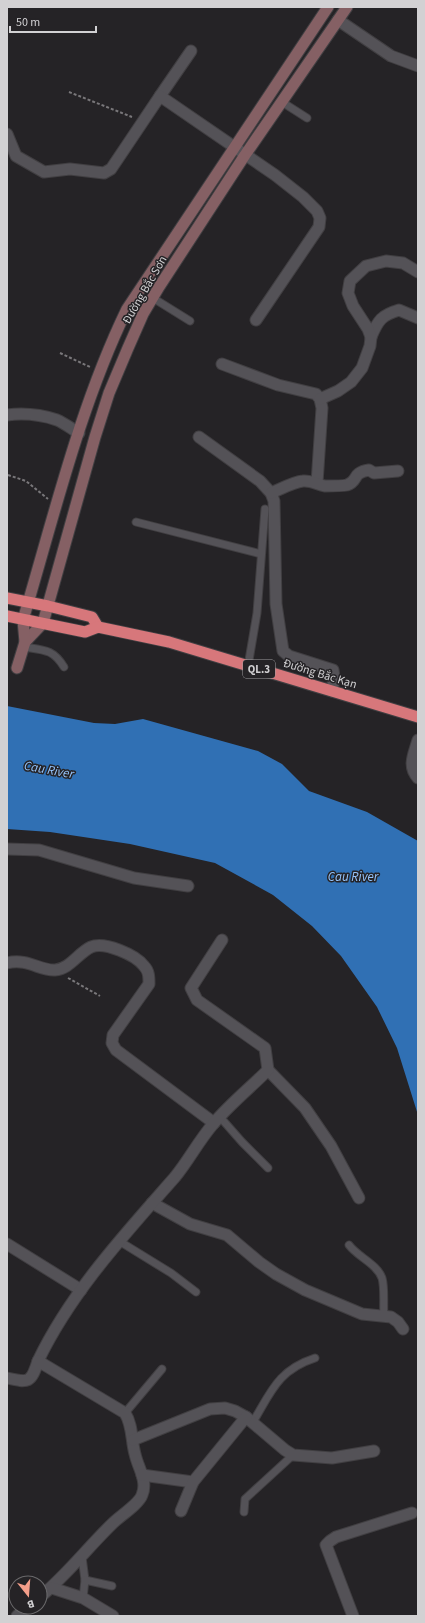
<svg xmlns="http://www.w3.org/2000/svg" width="425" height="1623" viewBox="0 0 425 1623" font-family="'Source Sans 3',sans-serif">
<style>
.water{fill:#3070b4}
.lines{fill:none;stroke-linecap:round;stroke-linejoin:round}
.service-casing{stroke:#413f42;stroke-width:9}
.minor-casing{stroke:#413f42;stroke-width:13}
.secondary-casing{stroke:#413f42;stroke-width:13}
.trunk-casing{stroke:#413f42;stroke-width:13}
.path{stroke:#79777a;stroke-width:2;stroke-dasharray:3 2;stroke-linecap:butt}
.service{stroke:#545257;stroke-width:7}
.minor{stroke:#545257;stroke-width:11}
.secondary{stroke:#856064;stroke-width:11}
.trunk{stroke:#d7777b;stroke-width:11}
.labels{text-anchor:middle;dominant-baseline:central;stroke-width:3;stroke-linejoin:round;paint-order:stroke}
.shield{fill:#252326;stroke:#9e9d9f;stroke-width:1}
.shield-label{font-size:11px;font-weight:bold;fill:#d2d1d3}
.street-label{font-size:12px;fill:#d2d1d3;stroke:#252326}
.water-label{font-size:13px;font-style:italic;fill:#95c4fb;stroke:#252326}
</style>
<rect width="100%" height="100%" fill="#252326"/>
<polygon class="water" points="7,706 94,723 115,724 143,719 258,751 282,764 309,791 367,812 418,841 418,1115 397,1048 377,1007 341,956 312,926 273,895 215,863 130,844 50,832 7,829"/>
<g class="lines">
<defs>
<g id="service">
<polyline points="282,102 307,118"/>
<polyline points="153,298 190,321"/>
<polyline points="136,522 261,554"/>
<path d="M24 647C44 650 53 649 64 667"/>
<polyline points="248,666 257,613 265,509"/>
<polyline points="220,1117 242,1142 268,1168"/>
<polyline points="119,1241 171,1273 196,1292"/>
<path d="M349 1245C358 1257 377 1264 382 1278 385 1288 383 1306 384 1316"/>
<polyline points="125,1413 162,1369"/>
<path d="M253 1422C271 1392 278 1370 315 1358"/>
<polyline points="244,1512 245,1499 293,1455"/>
<polyline points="82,1557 85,1580"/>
<polyline points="83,1598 85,1580 112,1586"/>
</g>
<g id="minor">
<polyline points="338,20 391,56 418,66"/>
<polyline points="160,96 191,51"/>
<polyline points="7,134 16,156 44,172 70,169 104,173 111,169 160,96 275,175 303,197 317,211 320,218 319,227 256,320"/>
<path d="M371 337C378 320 382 315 399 310L418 318"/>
<polyline points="222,364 278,385 316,394 320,399 322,408 317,483"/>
<polyline points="320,399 338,391 351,382 362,368 370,346 371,337 368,329 353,306 348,293 350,281 366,266 386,261 403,263 418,272"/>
<path d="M7 415C23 413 42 415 57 420 64 423 72 429 79 433"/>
<polyline points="199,437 260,481 271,493 274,501 276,604 283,651 289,656 333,670 334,677 332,691"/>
<path d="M271 493C281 489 293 482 303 481 311 480 318 485 325 486 331 486 342 486 347 485 359 481 351 473 369 470L374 473 398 471"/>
<path d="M418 740C414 754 407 766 418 778"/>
<polyline points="7,849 39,850 134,878 188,886"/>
<path d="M7 963C28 958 40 971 55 970 70 969 78 953 91 947 104 941 136 955 144 966 149 971 149 977 149 984L113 1035 112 1043 116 1050 214 1123"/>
<polyline points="268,1070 305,1108 331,1146 359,1198"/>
<polyline points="152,1203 190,1224 227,1235 259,1262 276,1274 305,1290 362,1314 391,1317 398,1322 403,1329"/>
<polyline points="7,1244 81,1290"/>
<path d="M38 1361C71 1292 125 1234 175 1177 189 1160 199 1140 214 1123 230 1104 250 1088 268 1070L265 1048 197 1000 191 988 222 940"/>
<path d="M7 1378C29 1383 31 1383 38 1361L125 1413C133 1426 131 1440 135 1454 138 1468 148 1481 142 1495 139 1504 120 1516 113 1523 88 1547 67 1575 40 1597"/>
<polyline points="133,1440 210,1409 225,1408 235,1411 246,1417 285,1450 293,1455 332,1458 374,1451"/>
<polyline points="142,1475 193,1482"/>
<polyline points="181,1511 193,1482 246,1417"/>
<polyline points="52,1588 83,1598 113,1616"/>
<polyline points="17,1616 28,1607"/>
<polyline points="353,1616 326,1545 330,1541 336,1537 412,1513"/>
</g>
<g id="secondary">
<polyline points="25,642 43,623 95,437 109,393 128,348 143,314 159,287 245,155 347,7"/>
<path d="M17 668 25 642 23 620 28 603C57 504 82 402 127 309L328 7"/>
</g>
<g id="trunk">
<polyline points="7,598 48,606 92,617 98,627"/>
<polyline points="7,616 85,632 98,627 169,642 418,717"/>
</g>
</defs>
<use href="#service" class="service-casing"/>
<use href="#minor" class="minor-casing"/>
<use href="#secondary" class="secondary-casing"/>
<use href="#trunk" class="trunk-casing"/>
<g class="path">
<polyline points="69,92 132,117"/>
<polyline points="60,353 90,367"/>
<polyline points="8,475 26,481 48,499"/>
<polyline points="68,978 100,996"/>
</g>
<use href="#service" class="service"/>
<use href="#minor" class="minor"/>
<use href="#secondary" class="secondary"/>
<use href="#trunk" class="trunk"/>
</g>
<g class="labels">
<rect class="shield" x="243" y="660" width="32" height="18" rx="3"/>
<g class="shield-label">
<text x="259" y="669">QL.3</text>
</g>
<g class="street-label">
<text transform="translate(145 290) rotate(-60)">Đường Bắc Sơn</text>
<text transform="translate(320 674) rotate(17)">Đường Bắc Kạn</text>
</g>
<g class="water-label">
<text transform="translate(49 770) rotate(10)">Cau River</text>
<text x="353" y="877">Cau River</text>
</g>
</g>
<rect width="425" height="1623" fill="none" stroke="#d2d1d3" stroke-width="16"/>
<g transform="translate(28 1595) rotate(163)"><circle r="19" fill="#252326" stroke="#6a696b"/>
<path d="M0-3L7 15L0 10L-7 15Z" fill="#f49e8a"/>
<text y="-6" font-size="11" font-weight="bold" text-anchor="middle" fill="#d2d1d3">B</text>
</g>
<path d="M10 26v6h86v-6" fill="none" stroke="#d2d1d3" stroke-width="2"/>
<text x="16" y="26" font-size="12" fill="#d2d1d3" stroke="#252326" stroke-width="3" paint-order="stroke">50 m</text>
</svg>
